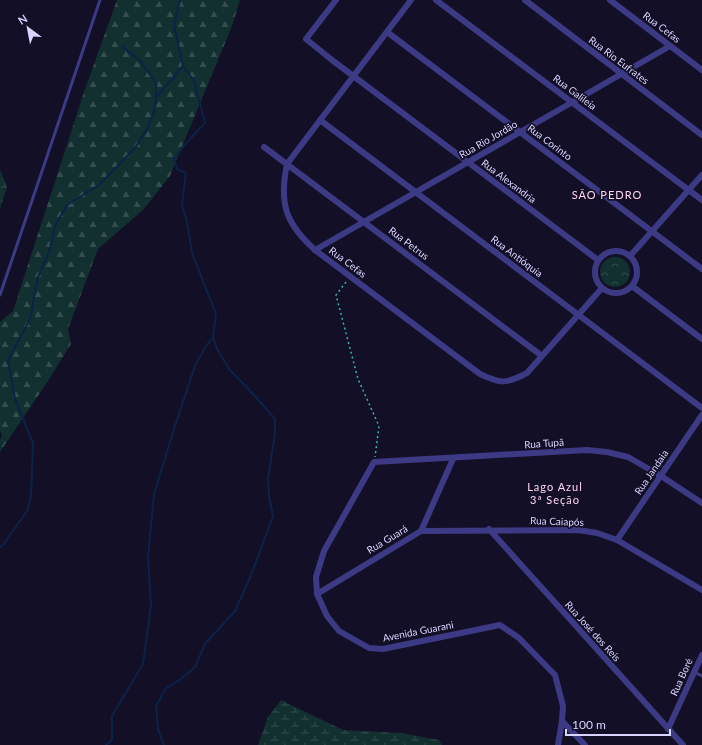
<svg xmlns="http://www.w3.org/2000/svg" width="702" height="745" viewBox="0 0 702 745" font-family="Lato,sans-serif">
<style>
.forest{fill:url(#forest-firs)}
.wetland{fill:url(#wetland-marsh)}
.park{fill:url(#park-crowns)}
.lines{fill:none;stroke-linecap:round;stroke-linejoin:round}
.stream{stroke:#0c2248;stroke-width:2}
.path{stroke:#2fb8b0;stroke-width:1.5;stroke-dasharray:2 3;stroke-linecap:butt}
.service{stroke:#3d3a85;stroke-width:3}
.minor{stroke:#3d3a85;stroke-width:6}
.labels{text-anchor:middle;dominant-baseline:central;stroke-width:3.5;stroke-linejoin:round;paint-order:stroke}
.street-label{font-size:10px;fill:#d9d4ff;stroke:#130f26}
.neighbourhood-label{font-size:11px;letter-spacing:1px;fill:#ffd6f0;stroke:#130f26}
</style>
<defs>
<pattern id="forest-firs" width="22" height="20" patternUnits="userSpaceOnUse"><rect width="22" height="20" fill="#12302f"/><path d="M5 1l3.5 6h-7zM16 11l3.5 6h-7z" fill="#344d4e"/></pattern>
<pattern id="wetland-marsh" width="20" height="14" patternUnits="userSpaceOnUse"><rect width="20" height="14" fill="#12302f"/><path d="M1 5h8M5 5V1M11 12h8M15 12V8" fill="none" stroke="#344d4e"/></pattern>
<pattern id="park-crowns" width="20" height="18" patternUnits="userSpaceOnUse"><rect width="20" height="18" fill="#12302f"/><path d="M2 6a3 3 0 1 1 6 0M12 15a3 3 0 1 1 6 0" fill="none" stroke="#344d4e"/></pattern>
</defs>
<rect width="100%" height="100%" fill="#130f26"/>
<polygon class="forest" points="117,0 240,0 232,26 170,176 143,210 98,249 68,329 71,344 48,381 0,452 0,439 2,437 0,430 0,322 13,311 84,92"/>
<g class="wetland">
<polygon points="0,170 7,187 0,209"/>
<polygon points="281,700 343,730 401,733 439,740 442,745 258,745 268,717"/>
</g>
<circle class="park" cx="615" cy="272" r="15"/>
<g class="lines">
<g class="stream">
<polyline points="122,46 141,62 156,83 156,97"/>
<polyline points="0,547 3,545 27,511 31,497 33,443 15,399 8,360 31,317 34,296 38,277 50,249 55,226 67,205 99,185 135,148 147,129 154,112 156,98 183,66 174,26 180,0"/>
<polyline points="106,745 112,740 112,716 143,664 151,605 148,557 154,494 174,429 195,366 206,346 213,337"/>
<polyline points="164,745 158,729 156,707 165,689 181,679 195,667 205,644 235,611 252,573 273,516 269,496 268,479 275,434 275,419 254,395 229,369 217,349 213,337 216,314 192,253 187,222 182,205 186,173 177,169 174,159 187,142 205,123 194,81 183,66"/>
</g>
<polyline class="path" points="346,282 336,295 358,379 379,426 375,457"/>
<g class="service">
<polyline points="0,295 100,0"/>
<polyline points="694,672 702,676"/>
</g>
<g class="minor">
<polyline points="336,0 306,39 332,60 598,260"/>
<path d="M411 0 287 164C279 203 285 223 315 250L480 374C501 384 506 384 527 373L602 288"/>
<polyline points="436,0 702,200"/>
<polyline points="525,0 702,135"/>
<polyline points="610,0 702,70"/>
<polyline points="387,32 702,269"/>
<polyline points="320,120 702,408"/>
<polyline points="264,147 542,356"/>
<polyline points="315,250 670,46"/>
<circle cx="616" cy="272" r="21"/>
<polyline points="630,256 702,175"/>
<polyline points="632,286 702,339"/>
<polyline points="489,529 683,745"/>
<polyline points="421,531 578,530 597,533 617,540 702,590"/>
<polyline points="617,540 702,415"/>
<polyline points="317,594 421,531 453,459"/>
<polyline points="562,721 585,745"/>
<polyline points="668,729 702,655"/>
<polyline points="558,745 562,721 563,706 555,675 519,638 500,625 383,649 369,648 339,631 327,616 317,594 316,577 324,551 374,462 587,450 607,452 628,457 661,476 702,503"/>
</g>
</g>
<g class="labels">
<g class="street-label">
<text transform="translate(662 27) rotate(37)">Rua Cefas</text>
<text transform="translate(619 60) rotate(37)">Rua Rio Eufrates</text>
<text transform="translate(575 92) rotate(37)">Rua Galileia</text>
<text transform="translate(488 139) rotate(-30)">Rua Rio Jordão</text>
<text transform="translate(550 142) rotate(37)">Rua Corinto</text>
<text transform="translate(509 181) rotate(37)">Rua Alexandria</text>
<text transform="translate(409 243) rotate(37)">Rua Petrus</text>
<text transform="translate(517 256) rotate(37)">Rua Antióquia</text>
<text transform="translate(348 262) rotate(37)">Rua Cefas</text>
<text transform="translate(544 443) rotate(-4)">Rua Tupã</text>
<text transform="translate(651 472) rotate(-56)">Rua Jandaia</text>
<text transform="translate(557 521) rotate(2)">Rua Caiapós</text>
<text transform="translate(387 539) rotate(-31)">Rua Guará</text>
<text transform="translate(418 631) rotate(-11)">Avenida Guarani</text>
<text transform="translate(593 631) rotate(48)">Rua José dos Reis</text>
<text transform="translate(681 677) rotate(-66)">Rua Boré</text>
</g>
<g class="neighbourhood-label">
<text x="607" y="194">SÃO PEDRO</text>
<text x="555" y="486">Lago Azul<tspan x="555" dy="13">3ª Seção</tspan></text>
</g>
</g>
<g transform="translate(28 28) rotate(328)" stroke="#130f26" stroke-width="3" paint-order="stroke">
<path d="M0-3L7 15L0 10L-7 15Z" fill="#d9d4ff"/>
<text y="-6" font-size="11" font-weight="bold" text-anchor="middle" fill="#d9d4ff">N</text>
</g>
<path d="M566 729v6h104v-6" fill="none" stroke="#d9d4ff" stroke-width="2"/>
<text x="572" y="729" font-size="12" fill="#d9d4ff" stroke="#130f26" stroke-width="3" paint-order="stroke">100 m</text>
</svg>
